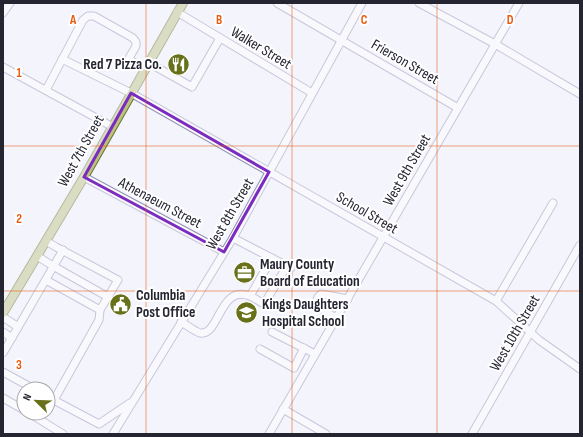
<svg xmlns="http://www.w3.org/2000/svg" width="583" height="437" viewBox="0 0 583 437" font-family="'Sofia Sans Condensed',sans-serif">
<style>
.lines{fill:none;stroke-linecap:round;stroke-linejoin:round}
.minor-casing{stroke:#9191b3;stroke-width:9}
.major-casing{stroke:#69712c;stroke-width:10}
.minor{stroke:#fff;stroke-width:7}
.major{stroke:#bbc27e;stroke-width:8}
.marked{fill:none;stroke:#7b2cbf;stroke-width:3;stroke-linejoin:round}
.grid{fill:none;stroke:#e8590c;stroke-width:1;stroke-opacity:0.55}
.labels{text-anchor:middle;dominant-baseline:central;stroke-width:4;stroke-linejoin:round;paint-order:stroke}
.street-label{font-size:15px;fill:#252532;stroke:#fff}
.poi-label{font-size:15px;font-weight:bold;fill:#252532;stroke:#fff;text-anchor:start}
.grid-label{font-size:13px;text-anchor:middle;font-weight:bold;fill:#e8590c;stroke:#fff;stroke-width:4;stroke-linejoin:round;paint-order:stroke}
</style>
<rect width="100%" height="100%" fill="#f4f4fc"/>
<g class="lines">
<defs>
<g id="minor">
<polyline points="277,3 458,108"/>
<polyline points="419,3 495,44 580,94"/>
<polyline points="177,12 312,93"/>
<polyline points="3,13 10,3"/>
<polyline points="62,59 131,93 496,301 539,340 580,369"/>
<polyline points="149,63 192,87 220,38"/>
<polyline points="3,67 111,126"/>
<polyline points="46,90 83,20 88,16 94,16 133,38 136,42 136,46 129,58 130,60 145,69"/>
<polyline points="84,177 224,252"/>
<polyline points="233,238 291,268"/>
<polyline points="37,256 53,266 108,297"/>
<polyline points="46,280 100,310 118,280 56,247 46,241"/>
<polyline points="250,296 272,258"/>
<polyline points="496,301 553,203"/>
<polyline points="3,317 18,327"/>
<polyline points="336,318 315,305 318,297 321,294 348,299"/>
<path d="M181 322C187 325 194 331 200 333 220 336 219 284 250 296 255 298 260 302 264 304L287 266"/>
<polyline points="3,332 12,338"/>
<polyline points="272,332 315,354"/>
<polyline points="260,349 294,368 304,348"/>
<polyline points="3,353 63,250"/>
<polyline points="3,372 34,389"/>
<polyline points="48,397 99,424 130,403"/>
<polyline points="3,398 24,410"/>
<polyline points="54,400 99,320 100,310"/>
<polyline points="283,409 326,434"/>
<polyline points="29,413 63,434"/>
<polyline points="113,434 233,238 362,3"/>
<polyline points="269,434 519,3"/>
<polyline points="472,434 580,245"/>
</g>
<polyline id="major" points="3,313 84,177 183,3"/>
</defs>
<use href="#minor" class="minor-casing"/>
<use href="#major" class="major-casing"/>
<use href="#minor" class="minor"/>
<use href="#major" class="major"/>
</g>
<path d="M0 0H583V437H0ZM131 93 269 172 224 252 84 177Z" fill="#f4f4fc" fill-opacity=".55" fill-rule="evenodd"/>
<path class="marked" d="M131 93 269 172 224 252 84 177Z"/>
<path class="grid" d="M146 3V434M292 3V434M437 3V434M3 146H580M3 291H580"/>
<defs>
<symbol id="restaurant-disc" viewBox="-11 -11 22 22"><circle r="9.5" fill="#68711a" stroke="#fff"/><path d="M-5-6h1v4h1v-4h1v4h1v-4h1v5L-1.5 .5V6h-2V.5L-5-1ZM5-6V6H3V1.5H1.5Q1.5-4 5-6Z" fill="#fff"/></symbol>
<symbol id="office-disc" viewBox="-11 -11 22 22"><circle r="9.5" fill="#68711a" stroke="#fff"/><path d="M-6-3h4V-5.5h4V-3h4V5H-6ZM-1-4.5V-3h2v-1.5ZM-6 0V1H6V0Z" fill="#fff"/></symbol>
<symbol id="civic-disc" viewBox="-11 -11 22 22"><circle r="9.5" fill="#68711a" stroke="#fff"/><path d="M-.6-6.5H3V-4.5H.6V-3L4-1V1h2V6H-6V1h2V-1L-.6-3ZM-1.2 2.5V6h2.4V2.5Z" fill="#fff"/></symbol>
<symbol id="school-disc" viewBox="-11 -11 22 22"><circle r="9.5" fill="#68711a" stroke="#fff"/><path d="M0-5L7-2L0 1L-7-2ZM-4 1L0 2.5L4 1V4Q0 6-4 4Z" fill="#fff"/></symbol>
</defs>
<g fill-rule="evenodd">
<use href="#restaurant-disc" x="166" y="52" width="25" height="25"/>
<use href="#office-disc" x="232" y="260" width="25" height="25"/>
<use href="#civic-disc" x="108" y="292" width="25" height="25"/>
<use href="#school-disc" x="234" y="300" width="25" height="25"/>
</g>
<g class="labels">
<g class="street-label">
<text transform="translate(261 48) rotate(31)">Walker Street</text>
<text transform="translate(405 62) rotate(30)">Frierson Street</text>
<text transform="translate(81 151) rotate(-61)">West 7th Street</text>
<text transform="translate(407 170) rotate(-60)">West 9th Street</text>
<text transform="translate(160 203) rotate(28)">Athenaeum Street</text>
<text transform="translate(367 213) rotate(30)">School Street</text>
<text transform="translate(230 214) rotate(-60)">West 8th Street</text>
<text transform="translate(515 333) rotate(-60)">West 10th Street</text>
</g>
<g class="poi-label">
<text x="162" y="64" text-anchor="end">Red 7 Pizza Co.</text>
<text x="260" y="264">Maury County<tspan x="260" dy="17">Board of Education</tspan></text>
<text x="136" y="295">Columbia<tspan x="136" dy="17">Post Office</tspan></text>
<text x="262" y="304">Kings Daughters<tspan x="262" dy="17">Hospital School</tspan></text>
</g>
</g>
<g class="grid-label">
<text x="73" y="24">A</text>
<text x="219" y="24">B</text>
<text x="364" y="24">C</text>
<text x="510" y="24">D</text>
<text x="19" y="77">1</text>
<text x="19" y="223">2</text>
<text x="19" y="369">3</text>
</g>
<rect width="583" height="437" fill="none" stroke="#252532" stroke-width="8"/>
<g transform="translate(36 401) rotate(293)"><circle r="19" fill="#ffffff" stroke="#a8a8ad"/>
<path d="M0-3L7 15L0 10L-7 15Z" fill="#68711a"/>
<text y="-6" font-size="11" font-weight="bold" text-anchor="middle" fill="#252532">N</text>
</g>
</svg>
